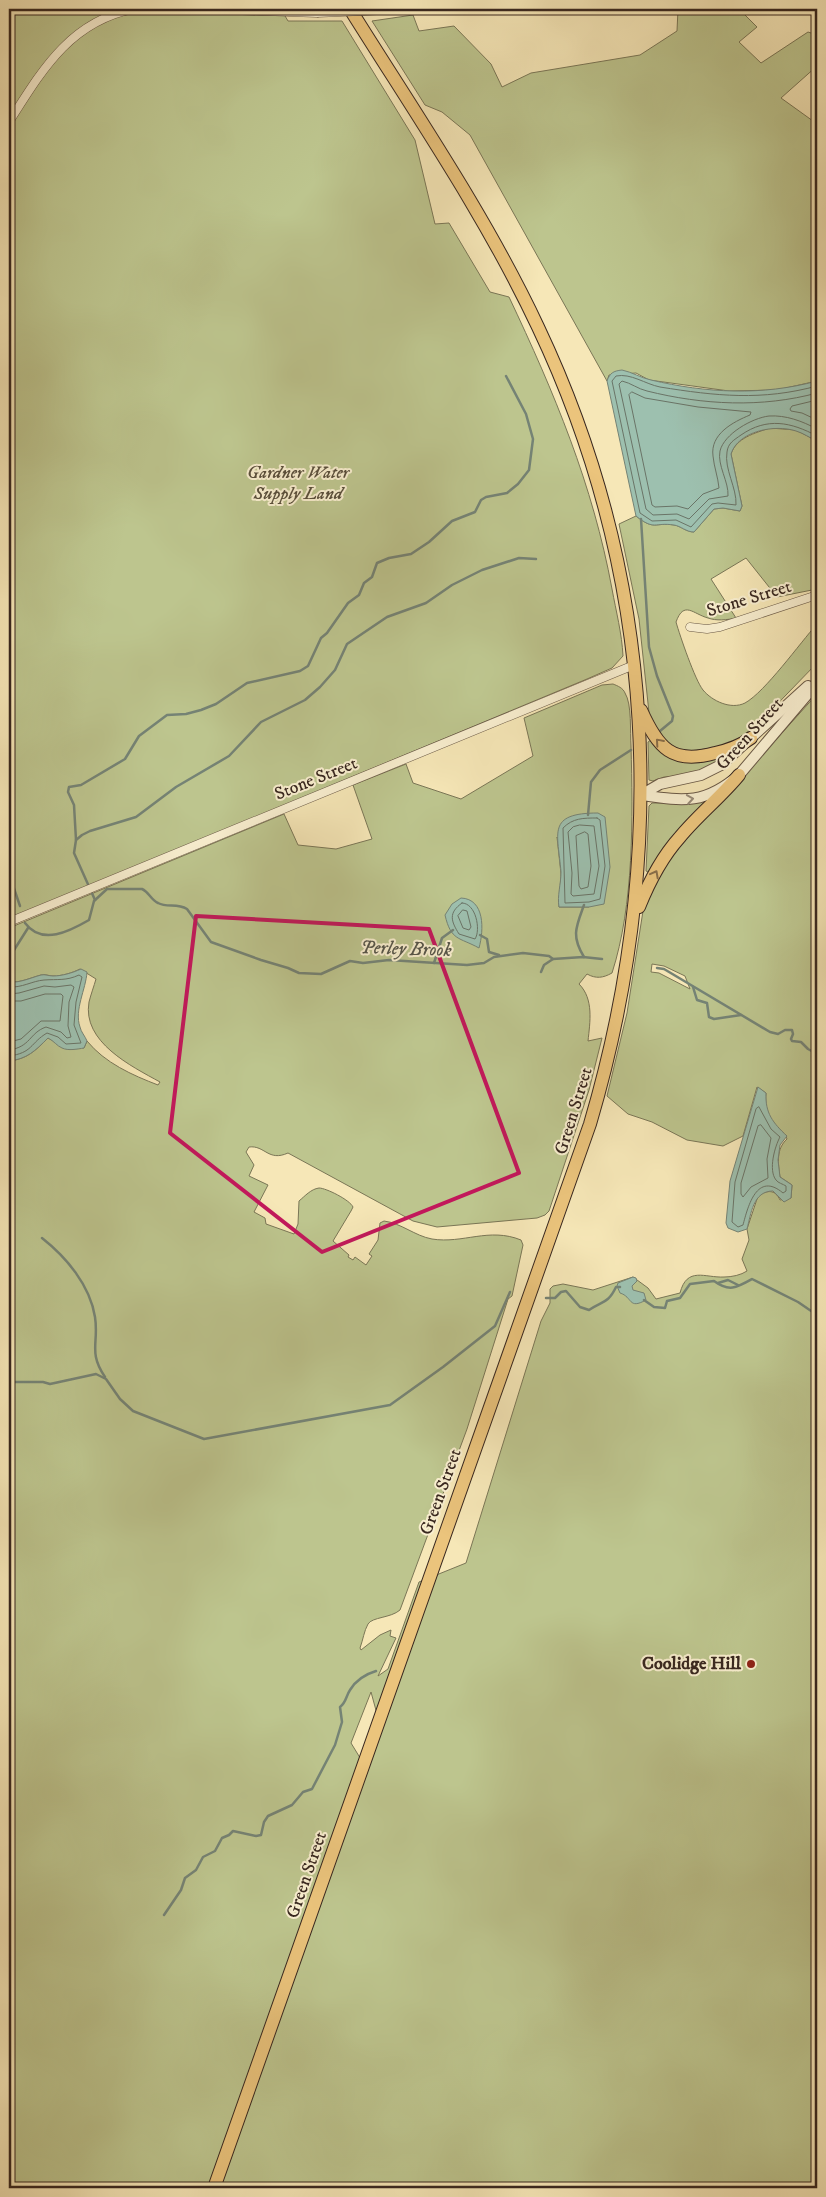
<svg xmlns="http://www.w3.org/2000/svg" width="826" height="2197" viewBox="0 0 826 2197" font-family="'IM FELL DW Pica',serif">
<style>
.green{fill:#bdc58e;stroke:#7a7656;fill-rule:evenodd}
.water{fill:#9dc0af;stroke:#758375}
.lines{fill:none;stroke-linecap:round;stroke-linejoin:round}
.shore{stroke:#6a7467;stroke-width:1}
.stream{stroke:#758375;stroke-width:2.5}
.minor-casing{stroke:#685745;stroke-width:9}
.tertiary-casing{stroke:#685745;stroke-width:12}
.trunk-casing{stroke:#38271f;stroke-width:14}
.minor{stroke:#f9efd0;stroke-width:8}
.tertiary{stroke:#f9efd0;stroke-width:10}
.trunk{stroke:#ebc47c;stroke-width:12}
.minor-bridge-casing{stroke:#685745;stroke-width:9;stroke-linecap:butt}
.minor-bridge{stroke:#f9efd0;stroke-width:8}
.oneway{stroke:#896e49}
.oneway2{stroke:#988b78}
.marked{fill:none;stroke:#c2185b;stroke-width:4;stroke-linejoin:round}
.poi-dot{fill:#8f2418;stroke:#f9efd0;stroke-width:2}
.labels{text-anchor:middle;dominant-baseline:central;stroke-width:4;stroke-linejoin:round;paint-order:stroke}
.park-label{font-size:18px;font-style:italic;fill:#594e3b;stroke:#f9efd0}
.street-label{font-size:18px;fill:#38271f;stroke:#f9efd0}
.poi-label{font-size:18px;font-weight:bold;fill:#38271f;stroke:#f9efd0;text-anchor:end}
.water-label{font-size:19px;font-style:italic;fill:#56554a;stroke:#f9efd0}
</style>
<rect width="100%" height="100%" fill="#f6e7b7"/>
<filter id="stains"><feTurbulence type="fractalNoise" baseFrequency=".004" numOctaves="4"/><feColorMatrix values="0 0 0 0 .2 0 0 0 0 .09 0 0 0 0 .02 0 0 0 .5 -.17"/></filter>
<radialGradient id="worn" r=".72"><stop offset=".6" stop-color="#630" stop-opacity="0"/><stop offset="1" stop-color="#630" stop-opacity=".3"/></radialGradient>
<g class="green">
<path d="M9 9H281L288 21H342L415 140 435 224 449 223 490 292 509 297C554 392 593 485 612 589 616 611 622 634 623 656L612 668 587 679 9 920Z"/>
<polygon points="678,9 739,9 757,27 739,42 761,63 808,32 817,35 817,66 781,98 813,121 817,118 817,381 777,390 729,391 649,380 636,373 609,375 607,381 470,135 442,112 425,105 372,21 413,15 419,31 454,26 491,64 502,87 531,73 640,55 677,31"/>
<path d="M770 428 796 430 817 441V589L777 597 746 558 711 579 736 618C727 620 716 621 708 618 693 614 684 600 676 622 680 636 695 680 703 690 712 701 731 710 745 703 765 692 800 643 817 624V663L757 725 736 740 721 747 690 751 676 748 665 742 650 722 639 619 619 524 636 516C655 531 654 522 674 525 681 526 686 532 694 532L714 509 723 508 740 511 742 506 731 454C736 438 755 433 770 428Z"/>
<path d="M613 684C618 686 623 688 625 693 632 704 630 732 631 746 633 817 634 905 612 973 603 978 596 979 587 974L579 984C594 999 590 1022 588 1041L602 1038 589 1090 549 1211 545 1215 537 1218 437 1227 413 1221 288 1153C268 1162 265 1145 249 1147L246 1152 254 1165 249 1176 268 1185 254 1212 265 1218 266 1224 294 1234 298 1224 299 1201C305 1196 311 1189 319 1188 326 1188 350 1200 353 1207L351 1211 333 1241 349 1255 348 1257 353 1260 355 1257 366 1265 372 1256 369 1254 378 1240 380 1223 384 1221C401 1223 415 1236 432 1239 463 1244 489 1227 521 1240L523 1245 512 1296 508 1299 467 1429 400 1610C391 1618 372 1617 368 1624 364 1631 363 1640 360 1648L361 1650 380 1635 391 1630 390 1636 396 1638 378 1676 388 1669 419 1582 466 1563 541 1321 550 1303V1289L553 1286 563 1284 593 1290 633 1277 648 1288 656 1299 680 1293C687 1266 705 1278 724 1277 732 1277 741 1275 747 1271L742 1259 749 1240 747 1229 758 1196C767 1190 775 1189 780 1200L791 1198 792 1185 780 1177C778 1163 776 1149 787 1139 785 1132 781 1132 776 1127 767 1118 765 1106 766 1093L757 1087 743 1136 723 1146 687 1140 652 1122 628 1114 607 1096 627 1013 643 911 664 864 817 694V2188H9V1061C27 1059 35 1051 48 1038L56 1042 84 1048 87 1041C105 1063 132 1075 158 1085L160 1082C131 1066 82 1042 89 1002 91 994 94 986 96 979L80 969C72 973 62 976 53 976 49 976 45 974 41 975 30 978 20 983 9 982V928L284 814 298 845 336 849 372 839 353 785 406 764 413 783 461 799 533 756 524 718 602 685ZM557 837 589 907H559L561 874ZM652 964 664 966 685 976 690 989 659 973 651 972ZM371 1692 380 1725 365 1766 351 1743Z"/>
<polygon points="651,740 656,747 724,756 725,759 711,767 684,776 664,777 653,781 649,780 648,742"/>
<polygon points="709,798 668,842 648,872 646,871 649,806 652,803 693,803"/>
</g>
<g class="water">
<path d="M622 370C632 372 641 378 651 380 706 393 762 396 817 381V441C810 438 803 433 796 431 775 424 738 431 731 454L742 506 740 511 723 508 714 509 694 532C686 532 681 526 674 525 654 522 655 531 636 516L607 381C610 373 613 371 622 370Z"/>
<path d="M598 813 605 817 610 867 604 904 589 907H559C557 896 561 884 561 872 558 833 546 813 598 813Z"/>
<path d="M461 898C485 899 484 930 479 948 459 937 451 941 445 915L452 904Z"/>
<path d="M81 969 87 972C86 989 74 1010 80 1027 81 1032 85 1036 87 1041L84 1048C78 1049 68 1051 62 1048 57 1046 54 1041 48 1038 35 1051 27 1059 9 1061V982C20 983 30 978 41 975 45 974 49 976 53 976 62 976 72 973 81 969Z"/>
<path d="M758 1087 766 1093C765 1113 773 1123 787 1136L780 1145 778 1160 780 1177 792 1185 791 1198 784 1202 773 1191C753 1191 751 1214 747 1229L738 1232 728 1228 726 1223 730 1181Z"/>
<path d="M633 1277 636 1278 637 1281 632 1286 633 1290 644 1293 646 1300C628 1310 633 1297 620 1293L617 1286 618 1283Z"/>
</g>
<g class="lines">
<g class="shore">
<path d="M817 386C762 401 716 396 660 387 645 384 631 373 616 376L612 381 640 513 652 521 676 520 691 527 712 504 718 503 736 505C737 488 724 469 727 452 728 443 734 440 741 435 767 417 791 422 817 436"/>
<path d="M632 392 645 398 698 407 751 412 750 415C733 422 710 434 713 456 714 467 718 477 719 488L703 494 688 509 677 506 655 507 652 505 629 395Z"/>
<path d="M817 393C762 408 703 405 647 391 638 389 631 383 622 381L619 384 646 509 653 515 677 514 689 519 709 499 728 496C729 482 717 465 720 451 724 434 752 418 769 416 786 415 802 421 817 429"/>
<polyline points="817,400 792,406 790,409 791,411 802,413 817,420"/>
<path d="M597 818 600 820 605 866 600 899 589 902 565 903 563 828C573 818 583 818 597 818Z"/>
<polygon points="580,825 594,826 599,866 594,894 573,896 571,894 572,873 568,832 573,827"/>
<polygon points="585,832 588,834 591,866 588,887 581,889 579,886 576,836"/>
<path d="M462 903C476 903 481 930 475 939L459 934C451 921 448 913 462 903Z"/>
<polygon points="463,910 467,911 471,927 469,930 463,928 458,916"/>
<path d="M9 987C22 988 32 981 44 980 58 979 66 981 79 975L82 977 76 1002 74 1025 81 1043 66 1044 58 1037 47 1033C30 1043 33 1053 9 1056"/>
<path d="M9 994 19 993 44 986 55 987 71 985 74 987 69 1002 68 1026 71 1037 67 1038 61 1032 46 1027C29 1033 31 1047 9 1050"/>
<polyline points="9,1001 21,1001 45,994 61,994 63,996 60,1021 41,1021 21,1039 9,1042"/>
<path d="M759 1107 771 1129 780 1137C775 1146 768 1170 776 1180 778 1183 783 1184 786 1186V1191L783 1193C757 1171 748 1206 743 1225L738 1227 732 1222 735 1182 756 1109Z"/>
<polygon points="761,1125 771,1138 767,1159 768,1178 751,1187 743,1197 741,1194 741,1183 758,1126"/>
</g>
<g class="stream">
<polyline points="641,519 649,647 657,676 673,716 672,721 660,731"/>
<polyline points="588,815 591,782 600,770 631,750"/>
<polyline points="76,840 74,805 68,792 69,787 81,785 125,759 139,736 167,715 186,714 201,710 216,704 247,683 300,671 308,666 321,638 327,633 348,603 359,595 364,583 372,577 377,563 389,558 411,554 429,542 452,521 475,512 481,500 486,497 507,493 518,484 529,470 533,439 526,414 506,376"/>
<polyline points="9,874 20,906"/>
<polyline points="95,900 74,853 76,840 82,835 90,831 136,817 176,787 229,756 261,722 305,700 320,687 335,670 347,644 387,617 426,603 452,585 482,570 519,558 536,559"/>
<path d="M584 905C576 927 571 936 584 957"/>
<path d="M25 923C42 946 70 931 89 920L94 901 107 889H142C149 892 151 900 158 903 167 908 177 903 187 909L211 942 261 960 288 968 299 973 321 974 350 961 363 963 389 960 467 965 484 963 494 957 523 953 549 956 553 959 583 957 602 959"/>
<polyline points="480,935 487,939 489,952 499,955"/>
<polyline points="9,958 28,928"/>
<polyline points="434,963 442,938 453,930"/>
<polyline points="657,968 664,969 770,1032 778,1034 785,1030 792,1030 793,1034 791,1039 792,1041 801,1042 808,1049 817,1054"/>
<polyline points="541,972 544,965 553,959"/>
<polyline points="693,987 697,1000 707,1003 709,1017 714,1019 741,1015"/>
<path d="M42 1238C66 1257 90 1285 95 1317 99 1343 88 1352 105 1377"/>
<polyline points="718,1283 728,1280 738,1285"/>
<path d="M546 1298H555L561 1292 566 1291 580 1307 589 1310C602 1301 608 1304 616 1287H620"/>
<path d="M644 1300 654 1307 665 1308 667 1301 680 1298 690 1284 714 1281C729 1292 736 1288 752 1279L798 1302 817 1315"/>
<polyline points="9,1382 43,1382 50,1384 96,1374 106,1379 120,1399 133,1411 204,1439 390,1405 443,1367 495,1326 510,1292"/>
<path d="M164 1915 181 1890 185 1878 196 1870 203 1857 215 1851 222 1838 229 1835 233 1831 256 1836 261 1835 264 1822 268 1816 292 1805 303 1792 312 1789 335 1745 342 1722 340 1707C346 1703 346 1696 350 1690 356 1680 366 1674 376 1671"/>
</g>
<defs>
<g id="minor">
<polyline points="200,9 317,13"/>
<polyline points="388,10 407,9"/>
<path d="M9 122C41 72 69 22 133 9"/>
<polyline points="690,627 707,629 720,627 817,595"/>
<polyline points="9,922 634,665"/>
</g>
<g id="tertiary">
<path d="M641 795C683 801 705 805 739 775L817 683"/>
<polyline points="641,795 660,784 701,775 721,765 808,686"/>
</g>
<g id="trunk">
<path d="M641 710C658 748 672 765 715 753 729 750 740 746 751 738"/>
<path d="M639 907C649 882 662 857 680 837 698 815 721 797 739 775"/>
<path d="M214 2188 590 1124C669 857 658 580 538 327 486 216 415 113 350 9"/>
</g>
</defs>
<use href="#minor" class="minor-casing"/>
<use href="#tertiary" class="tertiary-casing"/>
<use href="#trunk" class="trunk-casing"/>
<use href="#minor" class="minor"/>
<use href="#tertiary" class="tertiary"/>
<use href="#trunk" class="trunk"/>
<defs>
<polyline id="minor-bridge" points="317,13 388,10"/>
</defs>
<use href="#minor-bridge" class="minor-bridge-casing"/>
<use href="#minor-bridge" class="minor-bridge"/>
</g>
<defs><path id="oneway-chevron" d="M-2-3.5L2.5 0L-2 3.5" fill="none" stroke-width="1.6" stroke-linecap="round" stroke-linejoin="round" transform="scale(1.25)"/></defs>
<g class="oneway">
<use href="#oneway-chevron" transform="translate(659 742) rotate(-131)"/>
<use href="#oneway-chevron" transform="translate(655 874) rotate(-62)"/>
</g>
<use class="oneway2" href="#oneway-chevron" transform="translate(690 799) rotate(-9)"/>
<path class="marked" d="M196 916 429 929 519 1173 322 1252 170 1133Z"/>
<circle class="poi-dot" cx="751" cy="1664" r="5"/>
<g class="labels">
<g class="park-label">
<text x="298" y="473">Gardner Water<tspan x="298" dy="21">Supply Land</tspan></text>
</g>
<g class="street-label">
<text transform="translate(749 599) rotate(-17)">Stone Street</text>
<text transform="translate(750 734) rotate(-48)">Green Street</text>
<text transform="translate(316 779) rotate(-22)">Stone Street</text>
<text transform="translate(574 1111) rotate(-73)">Green Street</text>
<text transform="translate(441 1492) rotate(-70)">Green Street</text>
<text transform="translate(307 1875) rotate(-71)">Green Street</text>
</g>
<g class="poi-label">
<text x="741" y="1664">Coolidge Hill</text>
</g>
<g class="water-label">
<text transform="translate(406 949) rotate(2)">Perley Brook</text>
</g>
</g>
<rect width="826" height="2197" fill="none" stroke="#f6e7b7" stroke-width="30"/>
<rect x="10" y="10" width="806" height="2177" fill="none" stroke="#38271f" stroke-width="2.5"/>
<rect x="15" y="15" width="796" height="2167" fill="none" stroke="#38271f"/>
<rect width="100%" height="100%" filter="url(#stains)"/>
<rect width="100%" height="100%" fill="url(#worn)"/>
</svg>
